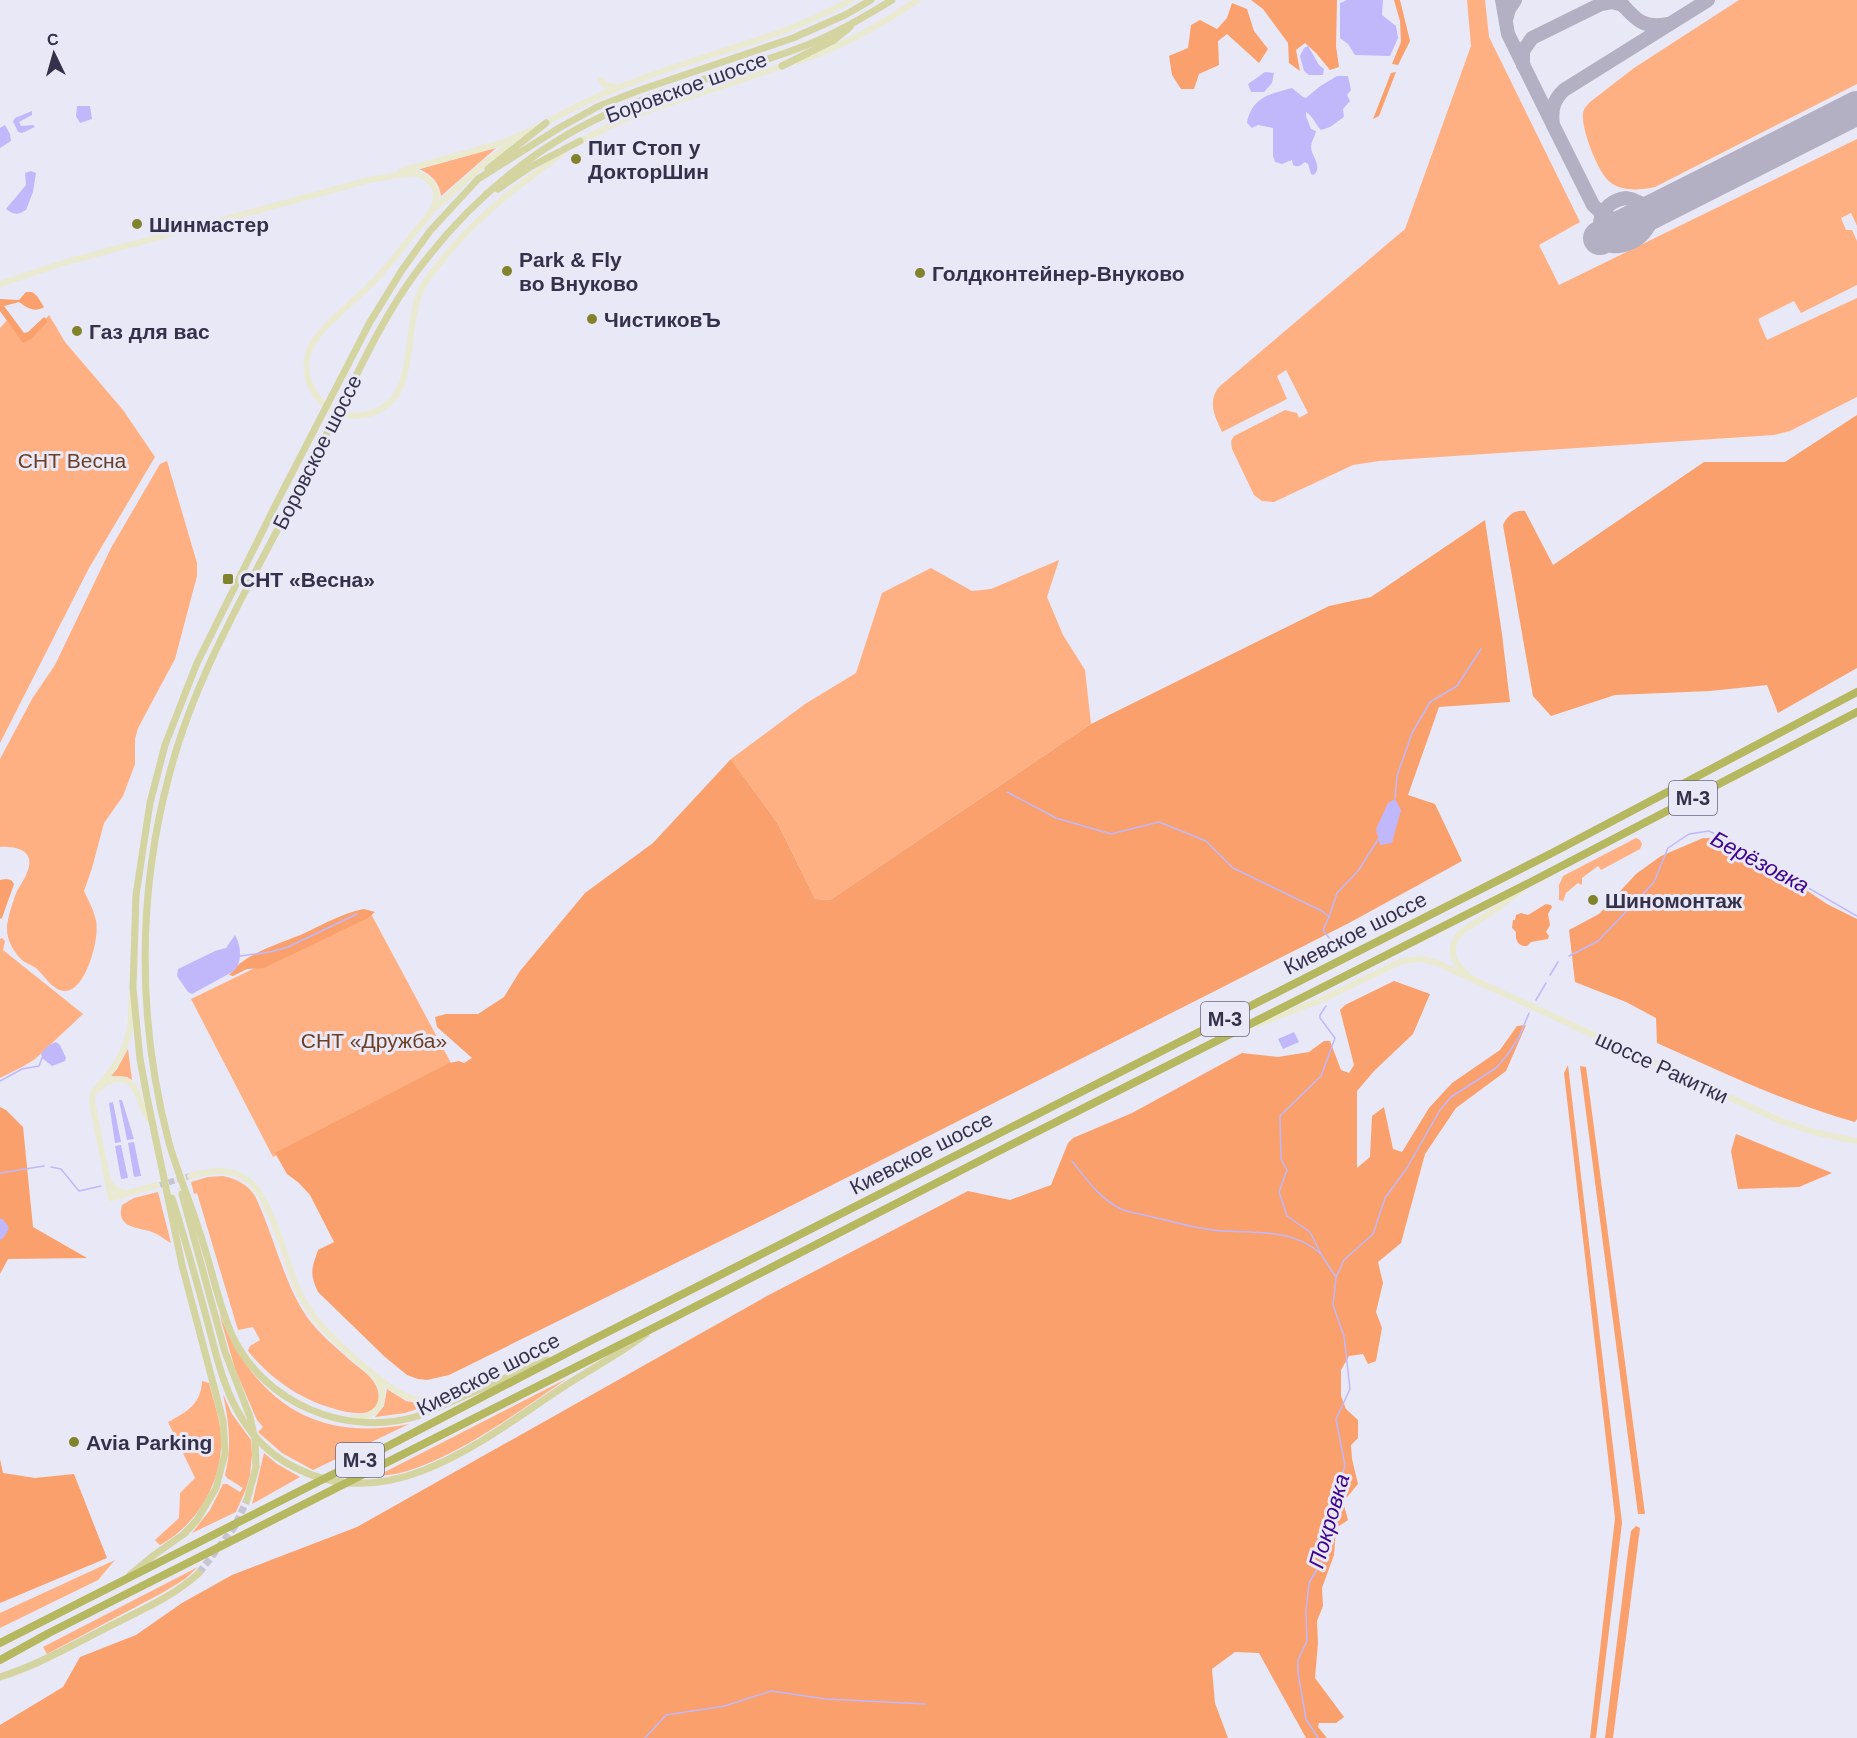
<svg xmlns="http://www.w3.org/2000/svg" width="1857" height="1738" viewBox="0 0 1857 1738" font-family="Arial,sans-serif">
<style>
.green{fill:#ffb083}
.forest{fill:#faa06c}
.water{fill:#c1b8fc}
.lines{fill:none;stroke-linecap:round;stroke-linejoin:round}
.stream{stroke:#c1b8fc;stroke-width:1.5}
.river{stroke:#c1b8fc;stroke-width:9}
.taxiway{stroke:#b2b0c2;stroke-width:14}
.runway{stroke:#b2b0c2;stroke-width:34}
.secondary-tunnel{stroke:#c5c3d4;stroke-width:6;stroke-dasharray:6 3;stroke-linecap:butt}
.primary-tunnel{stroke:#c5c3d4;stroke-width:7;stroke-dasharray:7 3.5;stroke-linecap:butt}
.secondary{stroke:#e9eacf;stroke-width:6}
.primary{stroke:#d3d49f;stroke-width:7}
.highway{stroke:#b6b85f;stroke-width:8}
.poi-dot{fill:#81822c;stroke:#e9e8f6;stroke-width:2}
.labels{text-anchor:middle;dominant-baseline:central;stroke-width:6;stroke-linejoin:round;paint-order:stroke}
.shield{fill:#e9e8f6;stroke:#6b687e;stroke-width:1.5}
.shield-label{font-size:20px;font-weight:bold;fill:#35314b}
.street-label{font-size:21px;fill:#35314b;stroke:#e9e8f6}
.poi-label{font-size:21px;font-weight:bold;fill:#35314b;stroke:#e9e8f6;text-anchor:start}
.park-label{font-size:21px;fill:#6c3e23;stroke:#e9e8f6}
.water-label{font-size:22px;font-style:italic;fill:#3e038f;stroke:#e9e8f6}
</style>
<rect width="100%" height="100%" fill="#e9e8f6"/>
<g class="green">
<path d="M1467 0H1485L1489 37 1580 222 1539 245 1559 285 1857 139V226L1851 213 1841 218 1846 230H1852L1857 241V285L1801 313 1794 301 1758 319 1767 340 1857 298V397L1790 431 1774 435 1379 461 1353 465 1274 502 1262 501 1254 495 1232 449 1231 441 1234 436 1285 410 1297 413 1299 418 1308 413 1286 370 1277 376 1287 399 1222 432C1215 416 1207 403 1219 387L1405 229 1471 46Z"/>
<path d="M1739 0H1857V84L1655 187C1641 190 1622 192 1610 182 1598 173 1583 132 1583 118 1582 111 1585 107 1590 102L1634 68Z"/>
<path d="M496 148 441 196C439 182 432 175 419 169Z"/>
<polygon points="49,315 65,342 123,410 155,457 89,568 0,743 0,328 8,319 26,341"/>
<path d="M167 461 197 563V576L175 659 138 728 135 739V764L123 796 104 823 92 868 84 891C88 900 94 910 96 921 100 937 86 991 65 991 53 991 44 975 36 968 32 965 25 963 21 959 14 952 7 940 7 930 6 922 14 898 17 891 21 884 26 877 28 870 35 850 15 846 0 847V759L32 699 55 665 111 548 160 464Z"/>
<polygon points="1059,560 1047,597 1063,635 1085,670 1091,724 830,900 815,899 778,824 731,759 805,704 856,673 882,593 931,568 972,591 991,589"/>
<polygon points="1636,838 1640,840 1642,844 1640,849 1601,870 1598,866 1582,878 1582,885 1578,883 1566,893 1563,901 1559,900 1559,885 1563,876"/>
<polygon points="370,912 451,1063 273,1157 191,999"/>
<polygon points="2,938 5,941 3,950 83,1014 35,1059 24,1066 0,1078 0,939"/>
<polygon points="128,1049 132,1080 127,1077 111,1076 117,1069"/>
<path d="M223 1176C237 1179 247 1184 255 1196 273 1233 284 1284 307 1317 319 1334 337 1348 352 1362 361 1369 373 1377 377 1388 380 1395 379 1404 373 1409 366 1415 355 1413 347 1412 307 1404 273 1382 248 1351L250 1346 260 1340 253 1327 238 1330 197 1193 194 1194 191 1182 208 1177Z"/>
<path d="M158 1192 171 1243C164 1239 157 1233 149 1231 135 1227 116 1227 122 1205L134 1198Z"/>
<path d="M219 1313C254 1400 314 1443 409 1424L313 1470 282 1453 258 1432 263 1427 257 1420 235 1369Z"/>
<path d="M568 1378C520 1410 435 1475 377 1476Z"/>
<path d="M202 1381 209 1383C213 1399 219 1416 221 1433 224 1478 200 1523 160 1545L155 1540 179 1518 180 1493 195 1478 168 1422C187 1412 201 1404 202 1381Z"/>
<polygon points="387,1389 406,1401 429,1405 405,1413 375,1417 384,1406"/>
<path d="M223 1394 232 1414 251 1440 252 1455 250 1475 246 1489 236 1512 192 1533 210 1510 223 1484H227L240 1492 243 1488 227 1478 225 1475C232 1447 229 1422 223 1394Z"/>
<polygon points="264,1453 277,1464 300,1477 252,1504"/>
<polygon points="115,1560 98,1580 0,1628 0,1613"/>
<polygon points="198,1567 185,1579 162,1593 47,1654 43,1647"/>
</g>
<g class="forest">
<polygon points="1251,0 1337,0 1336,46 1339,67 1330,70 1316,53 1305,43 1296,50 1300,71 1289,63 1288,43 1263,9"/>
<polygon points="1394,0 1400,0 1410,41 1398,65 1392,64 1401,42 1400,21"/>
<polygon points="1232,3 1247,9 1254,31 1268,49 1259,63 1227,34 1218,41 1219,65 1199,74 1194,89 1181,89 1172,75 1169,56 1188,48 1191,25 1200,20 1217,29 1227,18"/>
<polygon points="1396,72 1379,116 1373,119 1391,73"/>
<path d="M26 292H32L37 296 44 307C35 313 27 308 19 302L4 306 24 333 28 332 43 318 45 317 47 322 32 338 23 343 0 311V299L19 300Z"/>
<path d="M1857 415V668L1778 713 1767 685 1710 691 1615 695 1551 716 1533 696 1503 525C1508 515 1514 510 1525 511L1553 565 1704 462H1785Z"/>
<path d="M1485 520 1502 634 1510 702 1439 707 1408 795 1435 804 1462 861 1349 923 765 1219 449 1375 427 1380 418 1379 407 1375 385 1357 318 1292C309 1273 312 1268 318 1250L334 1242 310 1195 299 1183 287 1174 275 1153 449 1063 459 1061 464 1063 472 1058 437 1027 435 1017 446 1014H478L504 997 520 971 585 893 653 843 731 759 778 824 815 899 830 900 1091 724 1329 606 1371 597Z"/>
<path d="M1703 838 1730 839 1827 904 1857 919V1119L1855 1122C1786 1103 1722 1072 1657 1043L1656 1018 1626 1002 1575 982 1569 930 1599 914 1636 874 1661 856Z"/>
<polygon points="6,879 11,880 14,884 2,918 0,919 0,880"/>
<path d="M1546 904 1551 905 1552 907 1548 914 1550 925 1546 932 1549 936 1548 939 1531 942 1527 946C1518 947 1515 940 1516 932L1512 928 1513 920H1515L1516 915 1521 913 1528 915Z"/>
<path d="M364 909 375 912 368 918 264 968 247 969 233 976 229 975C233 971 237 965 242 962 261 948 285 942 307 932 326 923 343 913 364 909Z"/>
<polygon points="1394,981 1430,994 1413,1034 1374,1071 1357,1091 1357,1168 1370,1157 1372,1116 1384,1107 1393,1149 1402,1152 1429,1108 1452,1083 1500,1050 1517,1026 1526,1025 1506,1071 1456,1108 1425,1154 1401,1243 1378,1262 1383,1283 1376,1312 1382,1328 1376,1361 1368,1364 1363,1354 1349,1356 1341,1370 1341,1396 1346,1409 1358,1420 1358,1438 1351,1445 1352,1459 1358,1484 1343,1502 1348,1520 1336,1528 1334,1555 1322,1588 1323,1606 1317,1621 1318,1643 1315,1678 1344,1717 1336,1723 1319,1723 1318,1727 1327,1738 1306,1738 1259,1653 1235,1652 1212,1669 1215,1703 1228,1738 0,1738 0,1725 63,1687 80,1657 136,1635 182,1603 232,1575 357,1527 767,1296 968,1191 1010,1200 1051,1185 1068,1143 1073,1138 1132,1113 1242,1053 1278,1057 1309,1052 1324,1041 1330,1041 1341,1070 1349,1073 1354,1065 1340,1010 1345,1005"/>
<polygon points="1568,1065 1622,1523 1596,1738 1590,1738 1615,1518 1564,1073"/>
<polygon points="1580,1066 1586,1067 1645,1514 1638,1514"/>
<polygon points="0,1107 6,1110 23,1127 33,1227 87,1258 8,1259 0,1274"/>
<polygon points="1736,1134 1832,1173 1799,1187 1738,1189 1731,1151"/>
<polygon points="0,1459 3,1473 35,1478 74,1474 107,1558 0,1603"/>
<polygon points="1636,1526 1640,1528 1613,1738 1605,1738 1628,1552 1631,1531"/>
</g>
<g class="water">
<polygon points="1347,0 1383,0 1382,15 1396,26 1398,38 1390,56 1355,55 1348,44 1340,38 1340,3"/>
<polygon points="1308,46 1319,65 1324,69 1323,75 1309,75 1304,71 1300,56 1304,48"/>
<polygon points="1265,72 1274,73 1272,83 1264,92 1251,92 1248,84"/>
<path d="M1337 76H1348L1351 90 1347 95 1350 101 1343 109 1344 117 1330 127 1321 130C1315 124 1313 116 1306 112V116L1311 129 1316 131C1315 136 1312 140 1311 146 1311 157 1323 165 1314 175L1311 174 1308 164 1305 162C1301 165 1298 168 1293 165L1292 160 1282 164 1275 162 1273 156V128L1258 125 1252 128 1247 123C1252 97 1270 94 1292 88L1303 97 1306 98 1319 87Z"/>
<polygon points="77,106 90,106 92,119 80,123 76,116"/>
<polygon points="32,111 32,115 19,122 21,126 33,125 35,127 22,133 18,132 13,121 15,118"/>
<polygon points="5,125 10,134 11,141 0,148 0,128"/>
<path d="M31 171 36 173 33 192 26 210C18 215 14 215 6 209L26 185 25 173Z"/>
<polygon points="1395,799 1401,810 1392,843 1380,845 1376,829 1388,803"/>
<path d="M235 935C241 946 243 961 234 971L192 994 188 992 177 976 178 969 215 951 226 948Z"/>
<polygon points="1294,1032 1299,1042 1283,1049 1278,1039"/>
<polygon points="56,1042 60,1045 66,1058 65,1061 52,1066 42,1058 41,1053 49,1045"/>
<polygon points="119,1100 122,1100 134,1139 127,1140"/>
<polygon points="113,1102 121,1142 115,1143 109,1103"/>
<polygon points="134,1142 141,1176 134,1177 128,1143"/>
<polygon points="121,1145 128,1178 121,1179 115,1146"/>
</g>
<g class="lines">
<g class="stream">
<polyline points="1007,792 1056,818 1111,834 1159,822 1206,841 1233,868 1322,911 1329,917"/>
<polyline points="1395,798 1397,776 1412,733 1430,702 1457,686 1481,649"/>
<polyline points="1333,943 1323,930 1329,917 1337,893 1358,871 1379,838"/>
<polyline points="240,956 270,952 288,947 357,914"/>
<polyline points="1569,956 1598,941 1643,894 1654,882 1668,848 1689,834 1709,831 1715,834 1857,916"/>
<polyline points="1550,975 1558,962"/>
<polyline points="1536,1000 1546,983"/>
<polyline points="1326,1006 1320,1015 1320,1018 1335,1038 1321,1076 1280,1116 1281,1159 1287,1170 1279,1192 1287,1216 1310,1232 1321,1254 1335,1276"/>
<polyline points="0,1081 22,1069 39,1066 42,1058"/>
<path d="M1072 1161C1086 1179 1100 1199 1121 1209 1130 1213 1142 1214 1152 1217 1175 1222 1200 1230 1224 1231 1256 1233 1293 1229 1320 1253"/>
<polyline points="51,1167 61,1169 79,1191 101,1186"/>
<polyline points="0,1173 44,1166"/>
<polyline points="645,1738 666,1715 725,1706 771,1691 826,1699 926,1704"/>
<polyline points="1318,1738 1306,1719 1298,1673 1298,1660 1307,1641 1306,1612 1309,1583 1323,1559 1322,1534 1336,1513 1333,1496 1345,1466 1336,1419 1350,1389 1344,1336 1333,1305 1336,1277 1344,1260 1373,1234 1385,1198 1407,1168 1440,1110 1451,1097 1496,1068 1508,1054 1519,1037 1529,1013"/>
</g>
<polyline class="river" points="0,1223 4,1228 0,1235"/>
<g class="taxiway">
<polyline points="1502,0 1508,34 1552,123"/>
<path d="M1618 0C1635 18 1641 29 1667 24"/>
<polyline points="1506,20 1509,9 1515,0"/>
<polyline points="1523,65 1523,51 1532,38 1601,4 1612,2 1623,5"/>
<path d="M1626 198 1631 199 1647 206H1665C1650 216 1650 234 1632 242 1625 245 1620 247 1612 246 1590 231 1600 201 1626 198Z"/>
<path d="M1637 220C1616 220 1608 221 1593 205L1553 125C1551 111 1553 100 1564 90L1708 0"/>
</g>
<polyline class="runway" points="1600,238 1857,108"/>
<polyline class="secondary-tunnel" points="160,1185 190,1176"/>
<polyline class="primary-tunnel" points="199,1573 235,1526 247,1500"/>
<g class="secondary">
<path d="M796 62C842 47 877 27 918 0"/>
<polyline points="601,80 605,85 615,87"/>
<path d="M544 124C595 94 649 75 705 57 755 41 805 26 851 0"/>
<polyline points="577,143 614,124 652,109 786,65"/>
<polyline points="401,171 505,142 540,126"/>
<path d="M375 179C388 178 403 172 416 174 430 176 440 190 435 204 431 215 421 224 414 233 399 252 385 271 367 288 350 305 325 323 313 343 297 369 312 404 340 413 359 420 381 413 394 398 412 375 408 326 418 297 423 283 433 271 443 259 476 217 518 186 561 154"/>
<polyline points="435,208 486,162 517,140"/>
<polyline points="0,284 63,263 377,178"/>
<path d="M1467 974C1452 962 1447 947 1461 932L1502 905 1522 889"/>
<polyline points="132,994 130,1029 124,1049 113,1069 94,1091 92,1098 93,1107 111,1198 157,1185"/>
<polyline points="1258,1024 1321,1000 1402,961 1423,959 1437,963 1472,979 1781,1121 1817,1133 1857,1141"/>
<path d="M100 1088C105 1082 110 1080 117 1079 137 1079 137 1096 144 1110 146 1115 149 1119 152 1123"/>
<path d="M190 1176C211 1171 232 1166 250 1182 271 1200 286 1262 298 1290 303 1301 310 1311 317 1321 334 1341 384 1388 408 1397 422 1403 438 1402 452 1399"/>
<polyline points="108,1181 116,1190 126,1193"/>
<path d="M352 1418C377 1418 391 1401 376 1378"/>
</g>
<g class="primary">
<polyline points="782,66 834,40 850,27"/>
<polyline points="488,169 546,123"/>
<polyline points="498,189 530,167 580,141"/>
<polyline points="182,1194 225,1352 250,1417 255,1440 256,1467 247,1500"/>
<path d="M172 1198C185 1238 196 1279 207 1320 215 1350 222 1383 237 1410 251 1436 272 1457 298 1469 390 1515 482 1441 554 1393 585 1372 617 1356 646 1334"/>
<path d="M547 1360 418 1416C347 1438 264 1404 232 1335 219 1306 213 1273 203 1243 193 1209 179 1177 169 1143 137 1021 137 893 170 772 196 673 251 583 297 492 316 455 335 417 354 380 375 337 397 295 428 257 475 197 537 146 607 114 671 86 741 71 807 45 837 33 864 17 892 0"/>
<polyline points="130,1575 154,1555 184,1534 197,1520 216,1488 225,1453 223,1421 182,1265 147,1097 140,1059 133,988 136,895 150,803 165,745 197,663 276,504 370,322 402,270 430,231 478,179 559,128 597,107 640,90 793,38 845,15 871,0"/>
<path d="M0 1677C38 1665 73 1645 108 1627 139 1611 173 1597 199 1573"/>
</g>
<g class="highway">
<polyline points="0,1643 367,1457 590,1341 1552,853 1857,692"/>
<polyline points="0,1660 49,1633 669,1320 989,1156 1529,883 1857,712"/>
</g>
</g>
<g class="poi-dot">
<circle cx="576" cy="159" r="6"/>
<circle cx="137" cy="224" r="6"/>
<circle cx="507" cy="271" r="6"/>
<circle cx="920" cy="273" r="6"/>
<circle cx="592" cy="319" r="6"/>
<circle cx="77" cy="331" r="6"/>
<rect x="222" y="573" width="12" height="12" rx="3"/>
<circle cx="1593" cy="900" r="6"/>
<circle cx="74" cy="1442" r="6"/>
</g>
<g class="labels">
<g class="shield">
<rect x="1669" y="781" width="48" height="34" rx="4.5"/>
<rect x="1201" y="1002" width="48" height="34" rx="4.5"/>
<rect x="336" y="1443" width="48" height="34" rx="4.5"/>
</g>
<g class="shield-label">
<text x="1693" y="798">М-3</text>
<text x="1225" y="1019">М-3</text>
<text x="360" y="1460">М-3</text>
</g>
<g class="street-label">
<text transform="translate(686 87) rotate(-20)">Боровское шоссе</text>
<text transform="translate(317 452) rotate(-63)">Боровское шоссе</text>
<text transform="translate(1355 933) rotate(-27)">Киевское шоссе</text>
<text transform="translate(1662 1067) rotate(25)">шоссе Ракитки</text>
<text transform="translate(921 1153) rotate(-27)">Киевское шоссе</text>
<text transform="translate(488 1374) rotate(-27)">Киевское шоссе</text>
</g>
<g class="poi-label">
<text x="588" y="147">Пит Стоп у<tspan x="588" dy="24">ДокторШин</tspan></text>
<text x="149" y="224">Шинмастер</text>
<text x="519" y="259">Park &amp; Fly<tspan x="519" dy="24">во Внуково</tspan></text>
<text x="932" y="273">Голдконтейнер-Внуково</text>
<text x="604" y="319">ЧистиковЪ</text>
<text x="89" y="331">Газ для вас</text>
<text x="240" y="579">СНТ «Весна»</text>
<text x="1605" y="900">Шиномонтаж</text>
<text x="86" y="1442">Avia Parking</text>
</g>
<g class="park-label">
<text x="72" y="460">СНТ Весна</text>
<text x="374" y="1040">СНТ «Дружба»</text>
</g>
<g class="water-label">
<text transform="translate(1760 862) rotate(28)">Берёзовка</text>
<text transform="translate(1329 1521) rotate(-74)">Покровка</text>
</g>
</g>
<g transform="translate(54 54) rotate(355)" stroke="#e9e8f6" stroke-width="4.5" paint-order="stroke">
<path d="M0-4.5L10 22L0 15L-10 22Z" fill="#35314b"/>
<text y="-9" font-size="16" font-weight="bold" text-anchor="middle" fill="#35314b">С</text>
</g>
</svg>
